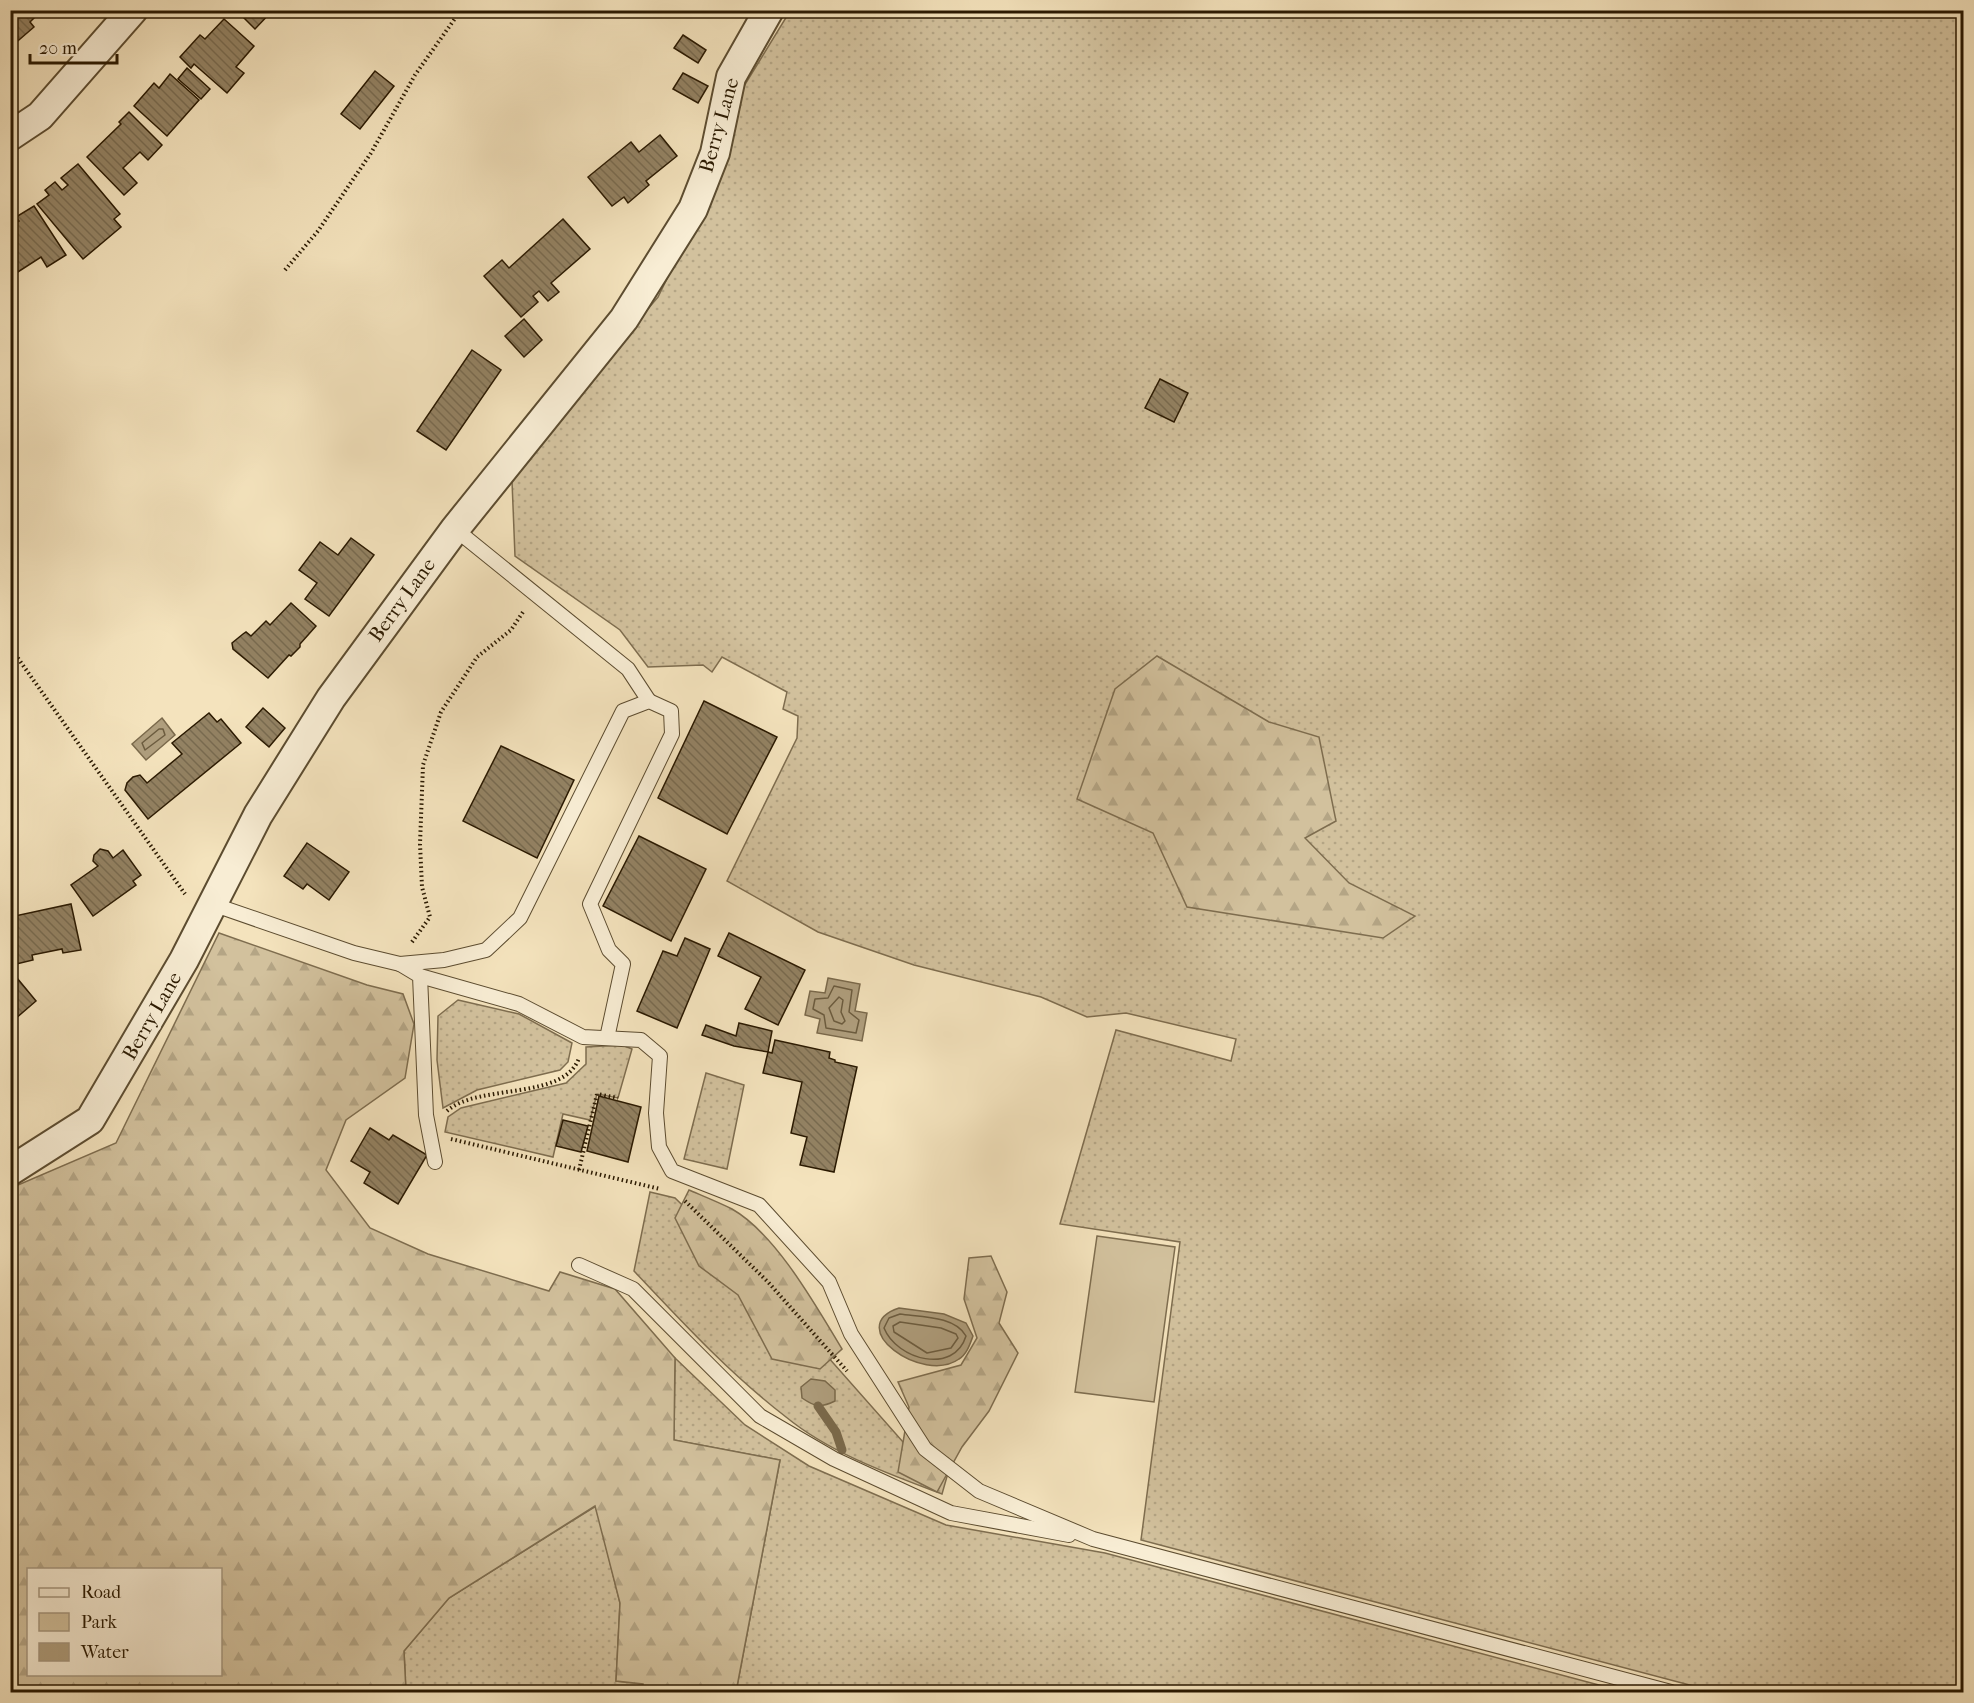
<svg xmlns="http://www.w3.org/2000/svg" width="1974" height="1703" viewBox="0 0 1974 1703" font-family="'IM FELL French Canon',serif">
<style>
.grass{fill:url(#grass-dots);stroke:#7e6d4f;stroke-width:1.5}
.forest{fill:url(#forest-firs);stroke:#7e6d4f;stroke-width:1.5;fill-rule:evenodd}
.park{fill:#d2c19d;stroke:#7e6d4f;stroke-width:1.5}
.water{fill:#af9e7d;stroke:#7a694b;stroke-width:1.5}
.lines{fill:none;stroke-linecap:round;stroke-linejoin:round}
.shore{stroke:#6c5c3f;stroke-width:1.5}
.stream{stroke:#7a694b;stroke-width:9}
.building{fill:url(#building-back-hatch);stroke:#2a1901;stroke-width:1.5}
.service-casing{stroke:#5c4c30;stroke-width:16}
.minor-casing{stroke:#5c4c30;stroke-width:32}
.path{stroke:#2a1901;stroke-width:4;stroke-dasharray:1.5 3;stroke-linecap:butt}
.service{stroke:#f8edd4;stroke-width:14}
.minor{stroke:#f8edd4;stroke-width:28}
.labels{text-anchor:middle;dominant-baseline:central;stroke-width:6;stroke-linejoin:round;paint-order:stroke}
.street-label{font-size:20px;fill:#2a1901;stroke:#f8edd4}
</style>
<defs>
<pattern id="grass-dots" width="8" height="8" patternUnits="userSpaceOnUse" patternTransform="scale(1.5)"><rect width="8" height="8" fill="#d2c19d"/><path d="M2 2h.1M6 6h.1" fill="none" stroke="#b4a585" stroke-width="1.8" stroke-linecap="round"/></pattern>
<pattern id="forest-firs" width="22" height="20" patternUnits="userSpaceOnUse" patternTransform="scale(1.5)"><rect width="22" height="20" fill="#d2c19d"/><path d="M5 1l3.5 6h-7zM16 11l3.5 6h-7z" fill="#b4a585"/></pattern>
<pattern id="building-back-hatch" width="6" height="6" patternUnits="userSpaceOnUse" patternTransform="scale(1.5)"><rect width="6" height="6" fill="#938263"/><path d="M-1 5l2 2M0 0l6 6M5-1l2 2" fill="none" stroke="#786a4f"/></pattern>
</defs>
<rect width="100%" height="100%" fill="#f4e3bd"/>
<filter id="stains"><feTurbulence type="fractalNoise" baseFrequency=".00333" numOctaves="4"/><feColorMatrix values="0 0 0 0 .2 0 0 0 0 .09 0 0 0 0 .02 0 0 0 .5 -.17"/></filter>
<radialGradient id="worn" r=".72"><stop offset=".6" stop-color="#630" stop-opacity="0"/><stop offset="1" stop-color="#630" stop-opacity=".3"/></radialGradient>
<g class="grass">
<polygon points="790,11 1963,11 1963,1692 1716,1692 1141,1540 1180,1242 1060,1224 1116,1030 1231,1061 1236,1039 1126,1013 1087,1017 1041,997 914,965 818,932 727,881 797,738 798,716 783,709 787,692 722,657 712,672 703,665 648,667 620,630 515,556 512,481 580,389 658,297 728,154 741,91"/>
<polygon points="458,1000 519,1014 572,1043 568,1062 560,1070 477,1090 443,1108 437,1060 438,1016"/>
<polygon points="622,1045 632,1049 618,1098 597,1094 590,1120 563,1114 553,1157 445,1132 448,1117 461,1108 566,1083 586,1064 586,1047"/>
<polygon points="706,1073 744,1085 727,1169 684,1159"/>
<path d="M650 1192 675 1198 766 1287 918 1459 948 1473 942 1494C889 1474 830 1453 786 1417 730 1374 682 1322 634 1271Z"/>
<polygon points="675,1358 745,1425 809,1466 946,1525 1105,1553 1625,1692 736,1692 780,1460 674,1440"/>
<polygon points="596,1506 620,1603 616,1681 644,1684 643,1692 406,1692 404,1651 449,1598"/>
</g>
<g class="forest">
<polygon points="1157,656 1269,722 1319,737 1336,821 1305,838 1349,883 1415,916 1383,938 1187,907 1153,833 1077,799 1115,689"/>
<path d="M219 933 367 985 403 994 414 1024 405 1078 346 1120 326 1170 370 1228 428 1254 549 1291 560 1272 615 1289 675 1358 674 1440 780 1460 736 1692H643V1684L616 1681 620 1603 595 1506 449 1598 404 1651 406 1692H11V1188L116 1143ZM28 1570H220V1674H28Z"/>
<path d="M689 1190C703 1196 718 1202 732 1209 776 1234 816 1306 842 1349L820 1369 772 1359 738 1295 699 1266 675 1218Z"/>
<polygon points="991,1256 1007,1292 999,1323 1018,1353 989,1411 962,1447 937,1492 898,1472 909,1407 898,1382 961,1365 977,1338 964,1299 969,1258"/>
</g>
<polygon class="park" points="1097,1236 1175,1247 1154,1402 1075,1392"/>
<g class="water">
<polygon points="162,718 175,735 146,760 132,744"/>
<polygon points="828,978 860,984 855,1011 867,1013 862,1041 817,1033 820,1019 805,1015 810,991 825,993"/>
<path d="M899 1308 944 1314 966 1323 973 1336C970 1344 967 1354 959 1359 923 1385 842 1327 899 1308Z"/>
<path d="M811 1379 825 1381 835 1390V1401C821 1408 815 1407 802 1398L801 1387Z"/>
</g>
<g class="lines">
<g class="shore">
<polygon points="159,729 163,729 165,735 145,750 142,743"/>
<polygon points="834,986 852,990 849,1012 859,1020 856,1033 826,1028 824,1015 813,1009 815,999 828,998"/>
<polygon points="839,997 843,1000 841,1012 845,1021 842,1024 834,1021 829,1008"/>
<path d="M900 1314C921 1317 955 1316 966 1336 954 1375 897 1360 884 1328L889 1318Z"/>
<polygon points="900,1322 941,1328 956,1334 958,1338 951,1348 927,1353 894,1332 893,1326"/>
</g>
<polyline class="stream" points="818,1406 836,1432 842,1450"/>
</g>
<g class="building">
<polygon points="10,10 42,10 30,22 34,27 13,45 10,43"/>
<polygon points="236,10 273,10 255,29"/>
<polygon points="224,19 254,46 236,67 244,73 227,93 194,64 191,68 180,57 200,35 205,39"/>
<polygon points="683,35 706,50 698,63 674,48"/>
<polygon points="187,68 210,89 201,99 178,79"/>
<polygon points="375,71 394,86 360,129 341,114"/>
<polygon points="683,73 708,86 698,103 673,89"/>
<polygon points="170,74 199,100 167,136 134,106 154,83 159,88"/>
<polygon points="129,112 162,145 148,160 140,152 123,168 137,183 124,195 87,157 121,124 119,122"/>
<polygon points="660,135 677,156 646,181 649,185 628,203 624,197 612,206 588,177 631,142 639,152"/>
<polygon points="78,164 120,214 114,219 121,227 83,259 37,204 49,195 45,190 55,182 62,190 68,185 61,178"/>
<polygon points="34,206 66,255 47,267 41,257 10,277 10,227 19,221 16,217"/>
<polygon points="563,219 590,249 551,283 559,292 548,301 539,291 533,296 538,302 521,317 484,276 502,260 509,268"/>
<polygon points="524,319 542,340 524,357 505,336"/>
<polygon points="472,350 501,370 446,450 417,431"/>
<polygon points="1160,379 1188,393 1174,422 1145,408"/>
<polygon points="351,538 374,555 329,616 305,599 317,583 299,570 320,542 338,555"/>
<polygon points="291,603 316,626 300,644 300,647 291,656 289,655 268,678 233,649 232,643 243,634 246,632 251,636 266,621 270,625"/>
<polygon points="704,701 777,737 727,834 658,798"/>
<polygon points="263,708 285,728 269,747 246,727"/>
<polygon points="209,713 217,722 221,719 241,743 148,819 125,790 127,783 133,777 140,775 147,783 182,754 172,743"/>
<polygon points="501,746 574,780 537,858 463,821"/>
<polygon points="639,836 706,869 671,941 603,906"/>
<polygon points="307,843 349,872 329,900 307,884 303,889 284,876"/>
<polygon points="100,849 108,851 113,858 123,850 141,875 133,881 136,885 93,916 71,885 98,866 93,861 94,855"/>
<polygon points="71,904 81,950 63,953 62,949 32,955 33,960 12,965 10,917"/>
<polygon points="729,933 805,970 778,1025 745,1009 761,977 718,956"/>
<polygon points="685,938 710,949 677,1028 637,1011 663,951 677,956"/>
<polygon points="17,978 36,1001 15,1019 10,1014 10,983"/>
<polygon points="739,1023 772,1031 768,1052 734,1046 702,1035 706,1025 736,1036"/>
<polygon points="775,1040 830,1052 829,1058 835,1060 835,1062 857,1067 834,1172 800,1165 807,1137 791,1133 802,1082 763,1073 768,1052 772,1053"/>
<polygon points="599,1096 641,1107 628,1162 587,1151"/>
<polygon points="563,1120 588,1126 581,1152 556,1146"/>
<polygon points="370,1128 389,1140 393,1135 427,1155 398,1204 364,1183 370,1172 351,1161"/>
</g>
<g class="lines">
<defs>
<g id="service">
<polyline points="455,529 628,669 649,701"/>
<polyline points="212,904 354,953 400,964 420,976 426,1115 435,1162"/>
<polyline points="400,964 444,960 486,950 520,918 623,711 649,701 671,711 672,734 590,904 609,950 623,964 607,1038"/>
<polyline points="420,976 519,1004 583,1037 641,1040 660,1056 656,1113 659,1147 672,1171 759,1205 829,1282 851,1334 925,1449 979,1491 1093,1539 1671,1692"/>
<polyline points="579,1265 633,1289 760,1416 834,1459 951,1513 1069,1535"/>
</g>
<g id="minor">
<polyline points="10,136 40,116 133,10"/>
<polyline points="10,1171 90,1120 184,960 258,815 331,698 455,529 624,319 693,209 715,153 731,77 769,10"/>
</g>
</defs>
<use href="#service" class="service-casing"/>
<use href="#minor" class="minor-casing"/>
<g class="path">
<polyline points="285,270 318,231 371,153 415,75 461,10"/>
<polyline points="10,647 185,894"/>
<polyline points="412,942 430,917 422,887 420,844 423,765 441,712 477,657 511,630 523,612"/>
<path d="M447 1111C478 1083 564 1101 579 1058"/>
<polyline points="451,1139 660,1189"/>
<polyline points="579,1170 597,1094 618,1098"/>
<polyline points="685,1201 768,1282 847,1371"/>
</g>
<use href="#service" class="service"/>
<use href="#minor" class="minor"/>
</g>
<g class="labels">
<g class="street-label">
<text transform="translate(719 125) rotate(-74)">Berry Lane</text>
<text transform="translate(402 600) rotate(-54)">Berry Lane</text>
<text transform="translate(152 1016) rotate(-60)">Berry Lane</text>
</g>
</g>
<rect width="1974" height="1703" fill="none" stroke="#f4e3bd" stroke-width="36"/>
<rect x="12" y="12" width="1950" height="1679" fill="none" stroke="#2a1901" stroke-width="3"/>
<rect x="18" y="18" width="1938" height="1667" fill="none" stroke="#2a1901" stroke-width="1.5"/>
<rect x="27" y="1568" width="195" height="108" fill="#f8edd4" stroke="#a69880" stroke-width="1.5"/>
<rect x="39" y="1588" width="30" height="9" fill="#f8edd4" stroke="#a69880" stroke-width="1.5"/>
<text x="81" y="1598" font-size="18" fill="#2a1901">Road</text>
<rect x="39" y="1613" width="30" height="18" fill="#d2c19d" stroke="#a69880" stroke-width="1.5"/>
<text x="81" y="1628" font-size="18" fill="#2a1901">Park</text>
<rect x="39" y="1643" width="30" height="18" fill="#af9e7d" stroke="#a69880" stroke-width="1.5"/>
<text x="81" y="1658" font-size="18" fill="#2a1901">Water</text>
<path d="M30 54v9h87v-9" fill="none" stroke="#2a1901" stroke-width="3"/>
<text x="39" y="54" font-size="18" fill="#2a1901" stroke="#f8edd4" stroke-width="4.5" paint-order="stroke">20 m</text>
<rect width="100%" height="100%" filter="url(#stains)"/>
<rect width="100%" height="100%" fill="url(#worn)"/>
</svg>
